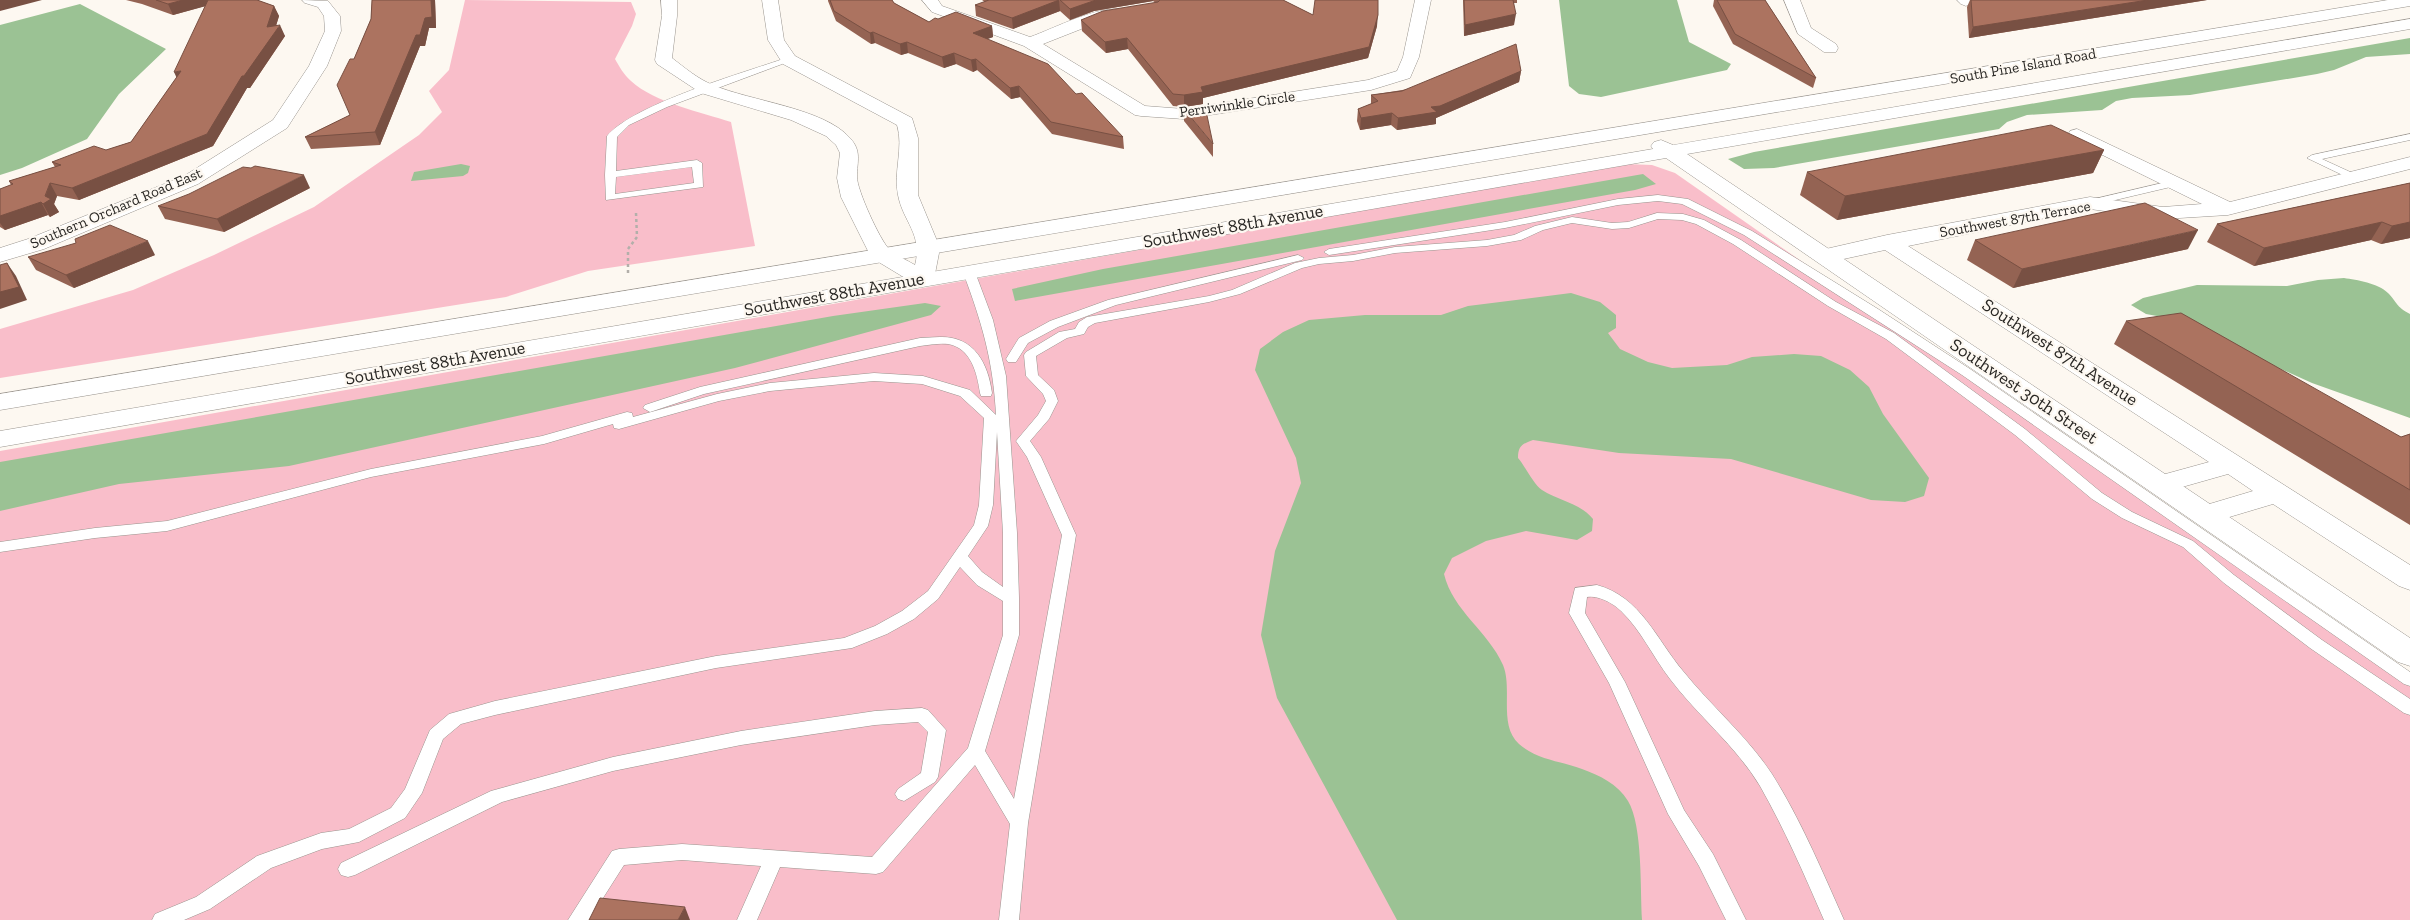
<svg xmlns="http://www.w3.org/2000/svg" width="2410" height="920" viewBox="0 0 2410 920" font-family="'Zilla Slab',serif">
<style>
.green{fill:#f9beca}
.water{fill:#9bc294}
.lines{fill:none;stroke-linecap:round;stroke-linejoin:round}
.lane-casing{stroke:#99948e;stroke-width:1}
.street-casing{stroke:#99948e;stroke-width:1}
.secondary-casing{stroke:#99948e;stroke-width:1}
.path{stroke:#b3afaa;stroke-width:2.5;stroke-dasharray:3 3;stroke-linecap:butt}
.lane{fill:#fff;fill-rule:evenodd}
.street{fill:#fff;fill-rule:evenodd}
.secondary{fill:#fff;fill-rule:evenodd}
.wall{fill:#946353}
.shaded-wall{fill:#785043}
.building{fill:#ac7360;stroke:#785043}
.labels{text-anchor:middle;dominant-baseline:central;stroke-width:4.5;stroke-linejoin:round;paint-order:stroke}
.far-street-label{font-size:15px;fill:#292724;stroke:#fdf8f1}
.street-label{font-size:18px;fill:#292724;stroke:#fdf8f1}
</style>
<rect width="100%" height="100%" fill="#fdf8f1"/>
<g class="green">
<path d="M465 0 631 2 636 14 632 26 615 59C619 66 624 75 631 81 655 103 701 112 731 122L755 246 588 271 506 297 0 378V329L133 290 214 255 314 207 419 135 442 112 429 91 449 70Z"/>
<polygon points="1626,164 1652,165 1675,173 2410,686 2410,920 0,920 0,451"/>
</g>
<g class="water">
<polygon points="1559,0 1677,0 1689,42 1731,64 1727,70 1601,97 1579,94 1569,86"/>
<polygon points="80,4 166,49 119,94 87,139 22,168 0,175 0,25"/>
<polygon points="2410,38 2410,54 2366,57 2334,70 2317,74 2190,95 2132,98 2116,101 2102,110 2027,115 2007,122 1999,129 1774,168 1744,169 1728,159 1754,152"/>
<polygon points="461,164 470,166 468,173 463,176 411,181 414,172"/>
<polygon points="1643,174 1656,184 1635,190 1015,301 1012,289 1103,269"/>
<path d="M2344 278C2357 280 2378 283 2388 293 2398 303 2395 306 2410 314V418L2312 383 2168 318 2146 314 2131 305 2143 298 2197 285 2287 286 2318 280Z"/>
<path d="M1571 293 1600 302 1616 315V328L1608 333 1620 349 1648 362 1672 368 1727 365 1752 357 1794 354 1821 356 1850 370 1869 387 1883 414 1929 478 1924 496 1905 502 1871 500 1731 459 1619 453 1533 440C1522 444 1518 446 1518 458 1525 466 1534 485 1542 490 1559 501 1580 503 1593 519L1592 531 1577 540 1526 531 1486 541 1452 558 1444 574C1453 611 1488 631 1503 665 1513 689 1498 725 1519 744 1537 760 1561 761 1582 769 1599 775 1618 784 1628 801 1643 826 1640 889 1642 920H1397L1277 698 1261 635 1275 551 1301 483 1296 458 1255 370 1260 349 1283 332 1309 320 1365 315H1441L1468 306Z"/>
<polygon points="925,303 941,306 931,315 735,368 289,466 119,484 0,511 0,462 833,316"/>
</g>
<g class="lines">
<defs>
<g id="lane">
<path d="M786 58 793 60 667 107 629 125 617 137 616 171 697 160 702 163 703 187 606 200 605 175 607 136C634 104 743 73 786 58ZM692 167 694 183 615 194 616 177Z"/>
<polygon points="2410,134 2410,140 2322,159 2359,176 2360,178 2355,181 2307,158 2312,155"/>
<polygon points="2175,180 2179,181 2179,185 2090,206 2085,203 2086,201"/>
<polygon points="1658,195 1688,199 1752,231 1878,309 1970,369 2410,672 2410,686 2404,684 1962,375 1744,235 1682,204 1658,201 1618,205 1505,228 1329,255 1324,252 1329,249 1505,222 1618,199"/>
<path d="M1657 213 1683 214 1704 220 1741 240 1836 302 1894 333 2025 429 2102 493 2132 512 2193 541 2234 575 2322 640 2410 699V715L2404 713 2310 648 2224 583 2183 547 2122 518 2092 499 2015 435 1886 339 1828 306 1733 244 1696 224 1682 220 1658 219 1629 228 1612 229 1572 223 1543 230 1521 240 1487 246 1395 253 1353 261 1319 264 1302 268 1240 294 1209 302 1095 323 1088 327 1084 334 1067 338 1036 356 1038 375 1054 390 1058 401 1049 419 1030 441 1041 457 1076 535 1028 823 1019 920H999L1010 824 975 765 883 872 876 874 780 867 757 920H737L761 866 682 860 624 865 589 920H568L612 851 619 849 682 844 872 857 968 748 1003 635V601L977 585 960 567 938 599 914 619 887 634 852 648 716 668 495 715 461 724 443 739 422 793 405 818 359 842 322 849 271 868 210 909 184 920H152L155 914 196 897 257 856 321 833 349 829 391 808 405 789 430 730 449 714 495 701 716 656 844 638 875 626 902 611 928 591 974 525 979 505 984 418 960 396 922 384 874 381 770 391 719 401 619 429 614 428 613 424 544 444 371 477 167 531 95 538 0 552V542L95 528 167 521 371 469 542 436 627 412 632 413 633 417 717 394 770 383 874 373 923 376 970 390 996 415C993 360 982 323 963 272L969 269 975 272 993 320 1006 376 1017 533 1019 598V635L985 751 1014 799 1062 535 1027 457 1016 441 1038 415 1046 401 1043 394 1026 376 1024 355 1026 352 1059 332 1075 329 1079 322 1087 317 1209 296 1232 290 1295 263 1319 258 1353 255 1395 247 1487 240 1514 235 1535 226 1572 217 1612 223 1628 222ZM997 432 1003 533V587L982 572 968 556 988 526 993 505Z"/>
<polygon points="1298,255 1304,258 1302,260 1116,305 1058,327 1028,343 1016,362 1008,362 1006,359 1019,338 1050,321 1108,300"/>
<path d="M940 337C974 336 988 363 992 393L991 396H981L980 393C977 373 971 348 948 344 939 343 929 345 920 346L704 394 650 412 643 408 645 405 700 387 920 338Z"/>
<path d="M1597 585C1641 597 1656 639 1683 671 1711 706 1747 736 1772 774 1801 820 1822 871 1844 920H1824C1804 874 1785 830 1760 786 1736 746 1698 716 1670 679 1653 657 1641 630 1621 611 1613 603 1598 595 1587 597L1585 613 1625 682 1684 810 1713 854 1746 920H1726L1699 866 1668 814 1609 683 1569 613 1575 588Z"/>
<polygon points="922,708 928,710 946,730 938,777 935,782 904,801 898,799 895,794 898,789 921,773 928,732 918,722 875,725 741,745 613,771 502,802 355,875 348,877 341,875 338,869 341,863 491,791 613,757 741,731 875,711"/>
</g>
<g id="street">
<polygon points="302,0 328,1 340,16 341,31 327,66 287,128 198,184 44,249 0,262 0,248 28,239 184,176 273,120 309,66 325,31 324,16 318,7 305,3"/>
<path d="M661 0H677V16L672 58C685 68 698 79 713 85 750 101 824 108 850 138 862 151 857 161 857 177 857 190 880 240 889 249 896 256 907 260 915 265 923 234 903 222 898 195 893 172 904 148 897 125L783 64 768 40 762 0H778L784 40 795 56 912 118 918 138V195L940 248 934 279 931 284 923 286 915 284 872 258 869 253 841 197 837 178 840 153 836 145 826 136 791 120 701 93 657 64 655 60 662 16Z"/>
<path d="M922 0H938L942 6 1030 37C1053 29 1100 4 1124 10L1126 13 1124 16 1104 20 1043 44 1145 106 1184 109 1368 80 1397 71 1403 57 1415 0H1431L1419 57 1410 78 1371 90 1184 119 1141 116 1135 115 1024 46 932 12Z"/>
<polygon points="1784,0 1800,0 1811,28 1836,44 1838,48 1836,52 1824,52 1798,34"/>
<polygon points="1957,0 1973,0 1974,1 1966,6 1961,4"/>
<polygon points="2077,129 2230,202 2410,157 2410,169 2228,215 2163,219 2090,209 1908,246 2410,565 2410,590 2399,586 2273,504 2206,524 2196,522 2192,515 2196,508 2253,491 2228,474 2161,493 2151,490 2147,484 2151,478 2209,462 1885,250 1825,263 1817,261 1814,256 1817,251 1887,235 2090,197 2163,207 2202,204 2070,139 2068,135 2070,131"/>
</g>
<g id="secondary">
<polygon points="2388,0 2410,0 2410,6 0,410 0,394"/>
<polygon points="2410,19 2410,29 1687,154 2410,638 2410,666 2398,662 1666,158 0,447 0,431 1653,149 1651,146 1654,142 1661,140 1673,145"/>
</g>
</defs>
<use href="#lane" class="lane-casing"/>
<use href="#street" class="street-casing"/>
<use href="#secondary" class="secondary-casing"/>
<polyline class="path" points="628,273 628,249 637,237 636,213"/>
<use href="#lane" class="lane"/>
<use href="#street" class="street"/>
<use href="#secondary" class="secondary"/>
</g>
<g class="wall">
<polygon points="126,0 257,0 274,6 279,16 276,26 285,36 250,88 247,88 213,146 79,200 57,196 54,204 59,212 50,217 48,215 5,230 0,227 0,189 11,185 9,181 55,167 52,162 106,150 131,142 177,77 205,6 173,15 142,4"/>
<polygon points="372,0 435,0 436,28 429,28 425,46 420,46 380,145 311,149 305,137 350,115 354,59 371,19"/>
<polygon points="828,0 892,0 894,3 929,22 938,19 992,26 993,37 987,39 1076,94 1123,137 1124,149 1052,134 1020,97 1011,99 977,70 973,72 956,64 944,68 908,53 901,55 875,43 871,44 836,21 828,1"/>
<polygon points="982,0 1283,0 1313,15 1377,26 1368,58 1203,98 1203,104 1184,107 1173,106 1128,49 1106,53 1082,31 1081,20 1156,3 1153,1 1094,11 1070,20 1060,11 1013,29 976,16 975,5 985,2"/>
<polygon points="1463,0 1517,0 1517,3 1514,3 1514,25 1464,36"/>
<polygon points="1714,0 1765,0 1816,78 1813,88 1733,44 1713,6"/>
<polygon points="1970,0 2207,0 1969,38 1967,7"/>
<polygon points="1521,71 1519,82 1436,118 1436,124 1397,130 1391,125 1360,130 1357,121 1358,109 1371,104 1371,95"/>
<polygon points="1184,109 1213,144 1213,157 1184,121"/>
<polygon points="2104,150 2093,173 1837,220 1800,195 1807,172"/>
<polygon points="2410,183 2410,238 2381,244 2371,240 2254,266 2207,242 2217,224"/>
<polygon points="310,188 224,232 165,219 158,206"/>
<polygon points="1975,240 2188,249 2013,288 1967,260"/>
<polygon points="155,255 74,288 36,270 28,257"/>
<polygon points="2126,321 2401,437 2410,434 2410,525 2114,344"/>
</g>
<g class="shaded-wall">
<polygon points="0,0 42,0 0,11"/>
<polygon points="183,0 215,0 217,3 173,15 168,4"/>
<polygon points="431,0 435,0 436,28 429,28 425,46 420,46 380,145 375,132 416,35"/>
<polygon points="1059,0 1060,11 1013,29 1012,18"/>
<polygon points="1096,0 1153,0 1153,1 1094,11 1070,20 1070,9"/>
<polygon points="2148,0 2207,0 1969,38 1973,27"/>
<polygon points="274,6 279,16 273,35 280,25 285,36 250,88 247,88 213,146 79,200 72,188 207,134 267,27"/>
<polygon points="1516,14 1514,25 1464,36 1465,25"/>
<polygon points="1378,15 1377,26 1368,58 1203,98 1203,104 1184,107 1184,95 1201,87"/>
<polygon points="992,26 993,37 974,44 973,33"/>
<polygon points="873,32 875,43 871,44 870,33"/>
<polygon points="1127,38 1128,49 1106,53 1105,42"/>
<polygon points="907,42 908,53 901,55 900,44"/>
<polygon points="954,53 956,64 944,68 942,57"/>
<polygon points="976,59 977,70 973,72 971,60"/>
<polygon points="181,71 179,83 174,72"/>
<polygon points="1521,71 1519,82 1436,118 1436,124 1397,130 1398,118 1431,107"/>
<polygon points="1019,86 1020,97 1011,99 1010,88"/>
<polygon points="1392,113 1391,125 1360,130 1361,118"/>
<polygon points="2104,150 2093,173 1837,220 1845,196"/>
<polygon points="304,175 310,188 224,232 217,219"/>
<polygon points="50,183 57,196 54,204 59,212 50,217 43,204"/>
<polygon points="41,202 48,215 5,230 0,223 0,216"/>
<polygon points="2382,222 2371,240 2254,266 2264,248"/>
<polygon points="2410,222 2410,238 2381,244 2392,226"/>
<polygon points="2198,230 2188,249 2013,288 2022,269"/>
<polygon points="148,241 155,255 74,288 66,275"/>
<polygon points="7,263 16,276 27,300 0,309 0,292"/>
<polygon points="685,907 690,920 678,920"/>
</g>
<g class="building">
<polygon points="156,0 183,0 168,4"/>
<polygon points="208,0 257,0 274,6 267,27 280,25 244,76 242,76 207,134 72,188 50,183 45,196 51,199 43,204 41,202 0,216 0,189 13,184 9,181 61,165 52,162 94,146 106,150 131,142 181,71 174,72"/>
<polygon points="372,0 431,0 432,17 425,18 420,35 416,35 375,132 305,137 350,115 337,85 350,59 354,59 371,19"/>
<polygon points="830,0 892,0 894,3 929,22 935,18 938,19 956,12 992,26 973,33 1048,64 1076,94 1082,93 1123,137 1051,122 1019,86 1010,88 976,59 971,60 954,53 942,57 907,42 900,44 873,32 870,33 834,11"/>
<polygon points="989,0 1059,0 1012,18 975,5"/>
<polygon points="1060,0 1096,0 1070,9"/>
<polygon points="1160,0 1283,0 1313,15 1315,0 1378,0 1378,15 1369,47 1201,87 1203,92 1184,95 1173,94 1127,38 1105,42 1081,20 1103,11 1158,2"/>
<polygon points="1464,0 1513,0 1516,14 1465,25"/>
<polygon points="1717,0 1765,0 1816,78 1735,34"/>
<polygon points="1971,0 2148,0 1973,27"/>
<polygon points="1516,44 1521,71 1440,106 1431,107 1437,112 1398,118 1392,113 1361,118 1358,109 1378,101 1371,95 1402,91"/>
<polygon points="1205,106 1213,144 1184,109"/>
<polygon points="2051,125 2104,150 1845,196 1807,172"/>
<polygon points="255,166 304,175 217,219 158,206 189,194 243,167 251,168"/>
<polygon points="2410,183 2410,222 2392,226 2382,222 2264,248 2217,224"/>
<polygon points="2145,203 2198,230 2022,269 1975,240"/>
<polygon points="110,225 148,241 66,275 28,257 76,243 75,239"/>
<polygon points="7,263 19,287 0,292 0,265"/>
<polygon points="2181,313 2401,437 2410,434 2410,490 2126,321"/>
<polygon points="600,898 685,907 678,920 589,920"/>
</g>
<g class="labels">
<g class="far-street-label">
<text transform="translate(2023 66) rotate(-10)">South Pine Island Road</text>
<text transform="translate(1237 104) rotate(-8)">Perriwinkle Circle</text>
<text transform="translate(116 208) rotate(-23)">Southern Orchard Road East</text>
<text transform="translate(2015 219) rotate(-10)">Southwest 87th Terrace</text>
</g>
<g class="street-label">
<text transform="translate(1233 226) rotate(-10)">Southwest 88th Avenue</text>
<text transform="translate(834 294) rotate(-10)">Southwest 88th Avenue</text>
<text transform="translate(2060 352) rotate(33)">Southwest 87th Avenue</text>
<text transform="translate(435 363) rotate(-10)">Southwest 88th Avenue</text>
<text transform="translate(2024 391) rotate(34)">Southwest 30th Street</text>
</g>
</g>
</svg>
